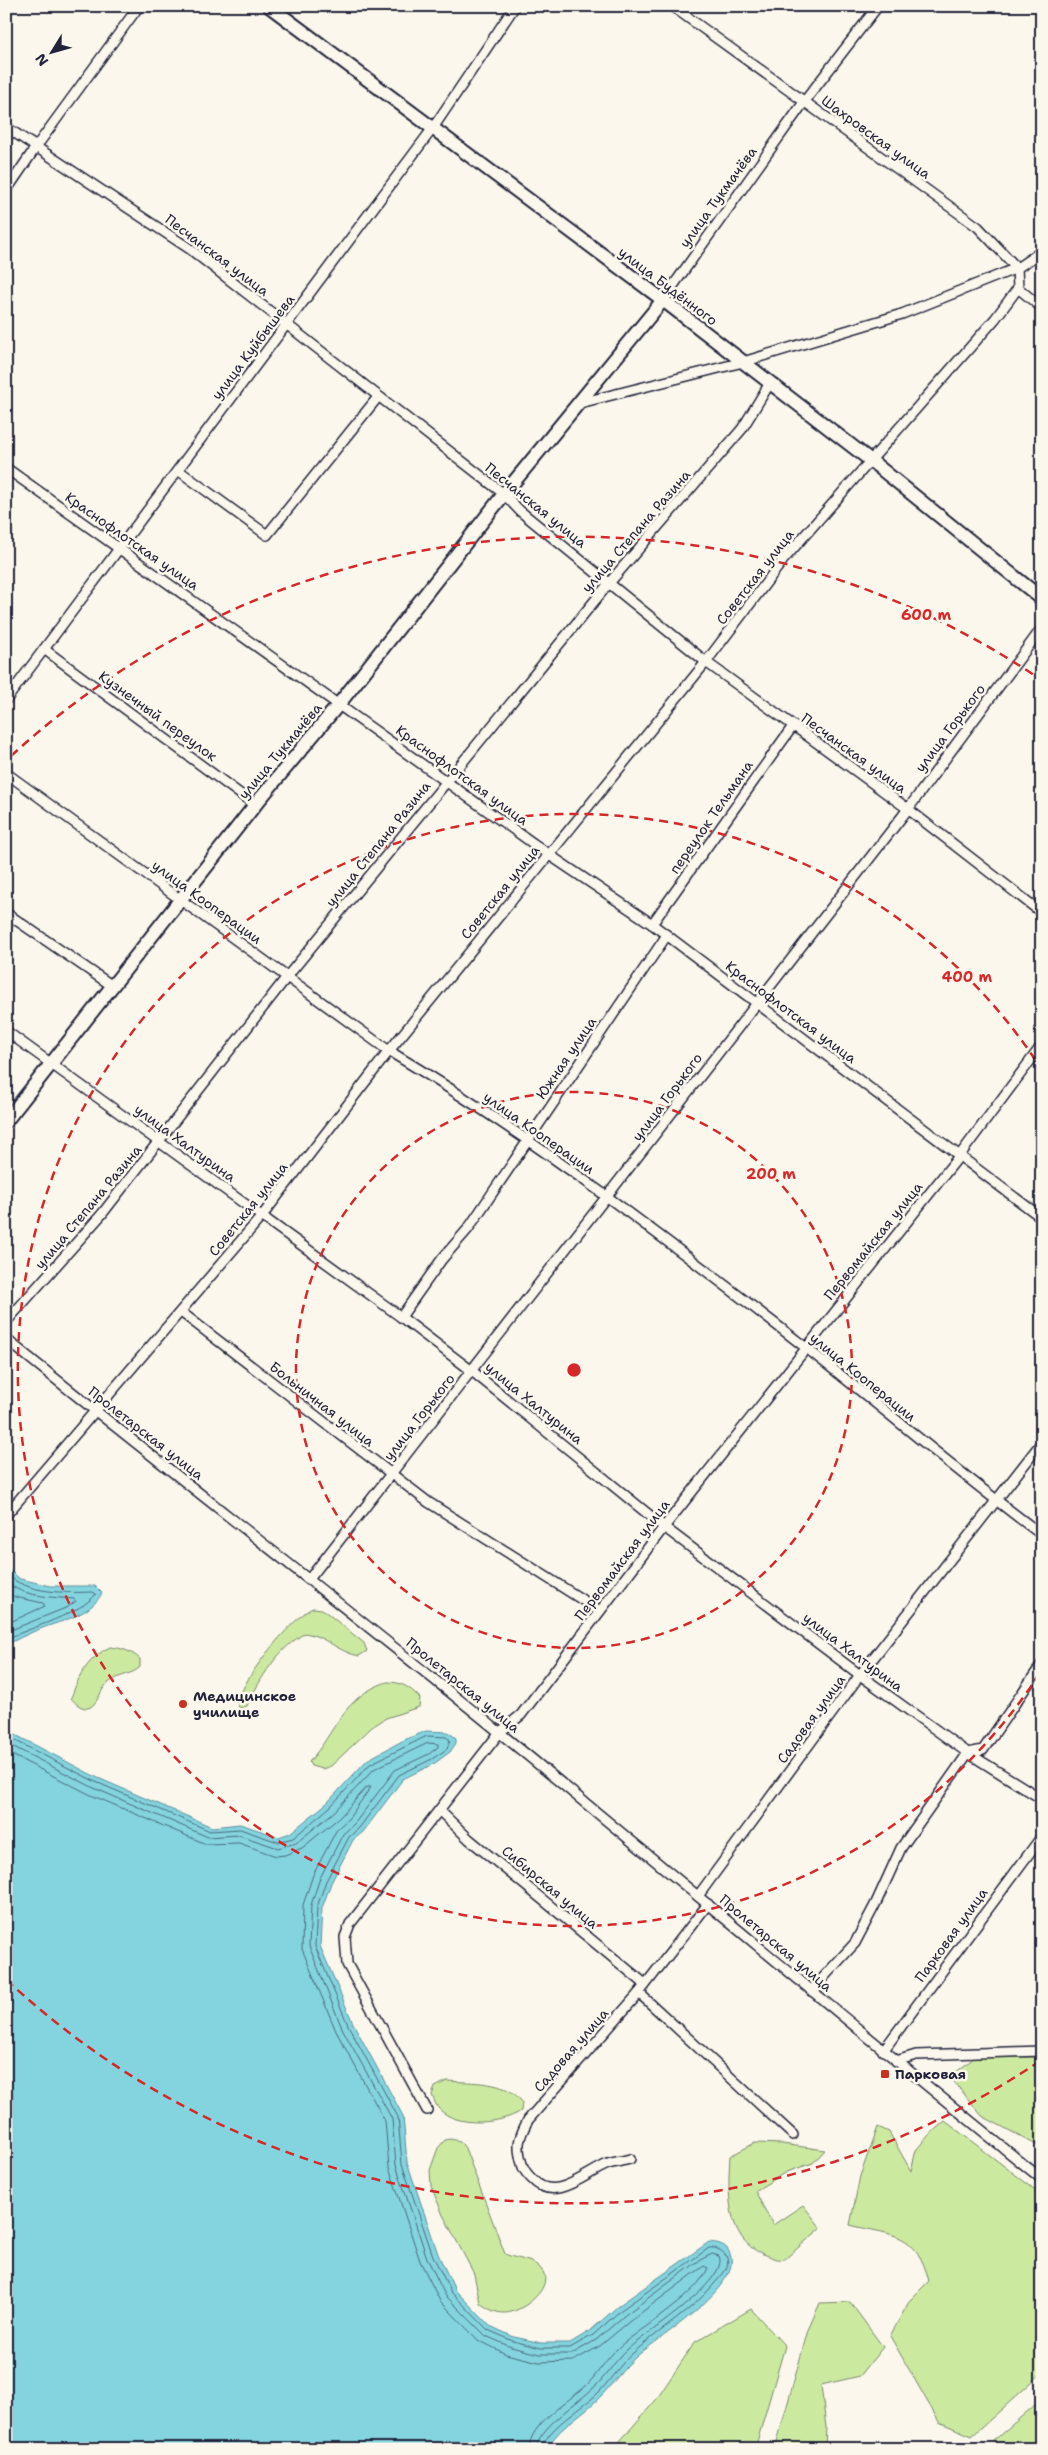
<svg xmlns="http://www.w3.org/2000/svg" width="1048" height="2455" viewBox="0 0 1048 2455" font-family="'Shantell Sans',sans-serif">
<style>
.green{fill:#cce9a0;stroke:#77866e}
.water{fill:#83d4de;stroke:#5c8d9d}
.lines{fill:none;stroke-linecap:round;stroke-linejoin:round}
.shore{stroke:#49697c;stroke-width:1}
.street-casing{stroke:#22223b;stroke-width:12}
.secondary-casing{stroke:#22223b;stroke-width:16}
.street{stroke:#fbf7ec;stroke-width:9}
.secondary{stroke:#fbf7ec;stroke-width:12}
.ring{fill:none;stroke:#d62828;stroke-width:2.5;stroke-dasharray:9 6}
.poi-dot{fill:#c8321e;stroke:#fbf7ec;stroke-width:2}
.labels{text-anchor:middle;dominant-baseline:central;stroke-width:5;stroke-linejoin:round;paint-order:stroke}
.street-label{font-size:14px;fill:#22223b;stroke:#fbf7ec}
.poi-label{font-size:14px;font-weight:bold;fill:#22223b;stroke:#fbf7ec;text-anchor:start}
.centre{fill:#d62828;stroke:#fbf7ec;stroke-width:2.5}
.ring-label{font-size:15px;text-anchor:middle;font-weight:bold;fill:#d62828;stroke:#fbf7ec;stroke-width:5;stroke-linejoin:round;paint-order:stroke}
</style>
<rect width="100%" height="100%" fill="#fbf7ec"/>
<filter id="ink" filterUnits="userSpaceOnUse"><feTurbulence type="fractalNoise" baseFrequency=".02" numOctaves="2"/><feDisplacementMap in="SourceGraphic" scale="10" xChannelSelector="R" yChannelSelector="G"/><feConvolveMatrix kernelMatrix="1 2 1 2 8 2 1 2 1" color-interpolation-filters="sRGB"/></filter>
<g filter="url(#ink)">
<g class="green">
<path d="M313 1608 322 1609 364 1643 367 1651 359 1656C338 1652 325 1636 305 1633 277 1650 261 1677 247 1706L239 1708C231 1690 295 1614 313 1608Z"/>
<path d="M110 1647C122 1648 131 1651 140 1659V1667C133 1675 118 1674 106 1685 100 1691 96 1708 87 1708 80 1708 75 1703 71 1698 79 1675 88 1658 110 1647Z"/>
<path d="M387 1682C402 1682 409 1687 420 1698L419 1707 386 1718 372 1727 331 1766 322 1769 311 1766 309 1762C336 1732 342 1697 387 1682Z"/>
<polygon points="975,2057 1037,2057 1042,2060 1042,2148 982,2116 950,2077"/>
<path d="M447 2081C472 2083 507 2080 522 2102L521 2111C502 2124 457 2128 439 2109 436 2106 434 2100 432 2095L435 2087Z"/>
<path d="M945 2121 1042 2195V2373L972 2436 939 2422 890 2336 910 2300 929 2281C916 2231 894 2236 850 2225L860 2176 878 2127 889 2132 911 2171 916 2150 929 2135Z"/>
<path d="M450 2139 460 2141 465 2148 505 2254C515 2259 532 2259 540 2268 558 2285 522 2313 505 2313 495 2313 488 2309 480 2303L474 2274 443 2215 431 2186 430 2170 438 2148 445 2140Z"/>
<path d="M755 2143 782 2144 825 2150 813 2163 786 2172 755 2191 773 2225 803 2205 821 2228 785 2259C778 2261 770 2256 763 2254 725 2239 728 2189 730 2156Z"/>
<polygon points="850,2302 883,2347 860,2376 821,2385 826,2427 825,2449 775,2449 808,2330 820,2303"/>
<polygon points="751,2309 785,2346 755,2449 613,2449 656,2400 695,2342"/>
<polygon points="1042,2399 1042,2449 998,2449 993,2441"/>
</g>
<g class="water">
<path d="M6 1567 20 1579 51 1586H95L102 1593C90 1617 58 1621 35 1631 25 1635 16 1640 6 1645Z"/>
<path d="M6 1730 98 1778 212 1827 240 1824 279 1837 290 1833 327 1803 367 1760 404 1740 426 1731 448 1732 456 1738V1743L450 1752 435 1763 403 1779 363 1832 353 1840 331 1883 322 1908 320 1946 353 2023 403 2116 407 2162 438 2254 455 2290 490 2326 514 2337 542 2343H570L590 2331 618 2306 709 2242C718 2243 727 2244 730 2254 743 2286 658 2338 637 2356 623 2368 613 2384 601 2396 591 2407 577 2416 566 2426 558 2432 552 2441 546 2449H6Z"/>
</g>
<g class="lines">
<g class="shore">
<path d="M6 1574C28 1594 65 1593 93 1592L96 1594C82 1613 30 1628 6 1639"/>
<path d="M6 1582C23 1597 52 1597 74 1599L76 1601 68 1607 6 1632"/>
<polyline points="6,1592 15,1597 43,1603 45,1606 6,1624"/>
<path d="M6 1736 96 1782 210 1831 240 1829 278 1842 293 1838 330 1807 370 1764 427 1736 446 1737 450 1740 447 1749 432 1759 399 1775 359 1828 349 1837 326 1881 317 1907 315 1946 348 2025 398 2117 402 2164 433 2256 451 2292 488 2330 513 2341 541 2348H570L593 2335 621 2310 709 2248C721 2247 732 2257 726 2269 723 2275 717 2280 714 2284 691 2312 660 2329 633 2353 619 2365 609 2383 595 2396 582 2407 544 2431 542 2449"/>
<path d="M6 1743 94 1788 208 1837 239 1835 278 1848 296 1843 334 1812 374 1769 428 1743 438 1744V1747L429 1754 395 1770 355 1823 343 1834 320 1878 311 1905 309 1946 342 2028 392 2119 396 2165 427 2258 445 2295 486 2336 511 2347 539 2354H572L596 2340 625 2315 700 2260 712 2254 719 2256C730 2280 645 2334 629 2348 614 2361 605 2379 590 2391 576 2404 537 2429 536 2449"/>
<path d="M6 1752 91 1795 206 1844 239 1843 276 1856 285 1855 302 1848 340 1817 367 1787H371L349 1818 337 1829 313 1875 303 1905 302 1949 336 2031 385 2121 389 2167 420 2261 440 2301 478 2340 506 2354 539 2362 573 2361 600 2346 630 2321 704 2266 708 2268C697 2294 648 2324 625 2342 610 2353 600 2371 587 2385 570 2401 529 2423 529 2449"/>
</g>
<defs>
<g id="street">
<polyline points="672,6 978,227 1017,268 1018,288 1042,308"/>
<polyline points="6,127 190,249 504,494 520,511 706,662 908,809 1042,913"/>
<polyline points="6,191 36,147 139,6"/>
<polyline points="663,300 804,102 878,6"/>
<polyline points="580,403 743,362 902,314 1017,268 1042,251"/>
<polyline points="6,468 548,854 652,924 1042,1218"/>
<polyline points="178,470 267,535 378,397"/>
<polyline points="44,649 255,805"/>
<polyline points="6,700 433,128 515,6"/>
<path d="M6 773 389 1051C535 1138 671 1243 805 1347 885 1409 961 1475 1042 1535"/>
<polyline points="6,913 111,985"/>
<polyline points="652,924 793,726"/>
<polyline points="6,1031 401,1317 472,1371 664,1527 860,1675 968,1753 1042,1799"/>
<polyline points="181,1312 428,1502 600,1611"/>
<polyline points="401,1317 442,1259 468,1229 667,935"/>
<polyline points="6,1322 102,1214 286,978 610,582 742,429 770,383"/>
<path d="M6 1339C169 1471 336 1599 499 1732 680 1880 859 2032 1042 2179"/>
<polyline points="6,1515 262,1216 389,1051 706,662 784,559 995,319 1018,288"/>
<polyline points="310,1578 908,809 1042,628"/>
<polyline points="439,1810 469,1839 645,1984"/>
<polyline points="698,1896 860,1675 1042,1442"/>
<polyline points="811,1991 855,1943 876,1903 901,1848 968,1753 983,1750 1042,1664"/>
<polyline points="639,1993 793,2135"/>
<polyline points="883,2051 1042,1836"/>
<polyline points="896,2061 916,2055 1042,2051"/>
<polyline points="427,2110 347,1964 345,1937 350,1924 500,1732 521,1715 664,1527 960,1155 1042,1045"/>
<path d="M630 2159C623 2161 615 2162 608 2164 585 2173 555 2204 532 2179 528 2175 525 2172 523 2167 516 2146 518 2139 528 2120L639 1993 708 1904"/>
</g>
<g id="secondary">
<polyline points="269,6 663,300 870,460 1042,599"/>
<polyline points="6,1121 255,805 339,704 504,494 663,300"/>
</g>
</defs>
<use href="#street" class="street-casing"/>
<use href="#secondary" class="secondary-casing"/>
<use href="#street" class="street"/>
<use href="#secondary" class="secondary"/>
</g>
</g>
<g class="ring">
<circle cx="574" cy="1370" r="278"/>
<path d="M1040 1673A556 556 0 1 1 1040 1067"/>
<path d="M1040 2061A833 833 0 0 1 11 1984M11 756A833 833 0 0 1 1040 679"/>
</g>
<g class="poi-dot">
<circle cx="183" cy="1704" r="5"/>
<rect x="880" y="2069" width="10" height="10" rx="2.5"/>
</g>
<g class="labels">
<g class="street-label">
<text transform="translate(876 137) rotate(36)">Шахровская улица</text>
<text transform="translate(718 197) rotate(-54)">улица Тукмачёва</text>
<text transform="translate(217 255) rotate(37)">Песчанская улица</text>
<text transform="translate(668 286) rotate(37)">улица Будённого</text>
<text transform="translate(253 347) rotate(-53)">улица Куйбышева</text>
<text transform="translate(536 505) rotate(39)">Песчанская улица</text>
<text transform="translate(636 531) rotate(-49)">улица Степана Разина</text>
<text transform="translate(132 541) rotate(35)">Краснофлотская улица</text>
<text transform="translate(755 577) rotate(-52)">Советская улица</text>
<text transform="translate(158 716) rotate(36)">Кузнечный переулок</text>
<text transform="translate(950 728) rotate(-53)">улица Горького</text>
<text transform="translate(280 751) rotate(-50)">улица Тукмачёва</text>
<text transform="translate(854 753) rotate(36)">Песчанская улица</text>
<text transform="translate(462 775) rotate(36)">Краснофлотская улица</text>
<text transform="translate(711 817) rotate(-55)">переулок Тельмана</text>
<text transform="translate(378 844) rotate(-51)">улица Степана Разина</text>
<text transform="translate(500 892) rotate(-51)">Советская улица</text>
<text transform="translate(207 902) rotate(36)">улица Кооперации</text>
<text transform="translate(791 1012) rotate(37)">Краснофлотская улица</text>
<text transform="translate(566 1058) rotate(-56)">Южная улица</text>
<text transform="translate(667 1097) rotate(-53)">улица Горького</text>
<text transform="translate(539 1133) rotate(35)">улица Кооперации</text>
<text transform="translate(185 1143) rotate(36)">улица Халтурина</text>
<text transform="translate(88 1207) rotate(-50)">улица Степана Разина</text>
<text transform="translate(248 1209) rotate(-51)">Советская улица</text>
<text transform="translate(873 1241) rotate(-51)">Первомайская улица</text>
<text transform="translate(863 1377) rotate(39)">улица Кооперации</text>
<text transform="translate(534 1403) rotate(39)">улица Халтурина</text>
<text transform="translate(322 1404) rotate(38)">Больничная улица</text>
<text transform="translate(419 1417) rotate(-52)">улица Горького</text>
<text transform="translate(146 1433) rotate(38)">Пролетарская улица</text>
<text transform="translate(622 1560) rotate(-53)">Первомайская улица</text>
<text transform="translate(853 1652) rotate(37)">улица Халтурина</text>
<text transform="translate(463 1685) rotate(39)">Пролетарская улица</text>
<text transform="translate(811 1719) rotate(-54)">Садовая улица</text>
<text transform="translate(550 1887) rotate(40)">Сибирская улица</text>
<text transform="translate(951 1935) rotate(-54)">Парковая улица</text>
<text transform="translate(776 1943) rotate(40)">Пролетарская улица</text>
<text transform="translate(571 2050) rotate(-49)">Садовая улица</text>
</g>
<g class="poi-label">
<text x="193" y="1696">Медицинское<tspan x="193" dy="16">училище</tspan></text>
<text x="895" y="2074">Парковая</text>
</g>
</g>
<circle cx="574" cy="1370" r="8" class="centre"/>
<g class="ring-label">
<text x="926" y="620">600 m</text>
<text x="967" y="982">400 m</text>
<text x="771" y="1179">200 m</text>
</g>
<rect width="1048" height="2455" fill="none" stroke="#fbf7ec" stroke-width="25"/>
<rect x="12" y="12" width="1023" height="2430" fill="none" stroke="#22223b" stroke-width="2" filter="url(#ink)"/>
<g transform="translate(52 52) rotate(233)" stroke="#fbf7ec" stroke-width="4" paint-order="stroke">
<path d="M0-4L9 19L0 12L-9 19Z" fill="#22223b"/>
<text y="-8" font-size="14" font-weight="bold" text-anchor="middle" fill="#22223b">N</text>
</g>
</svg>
